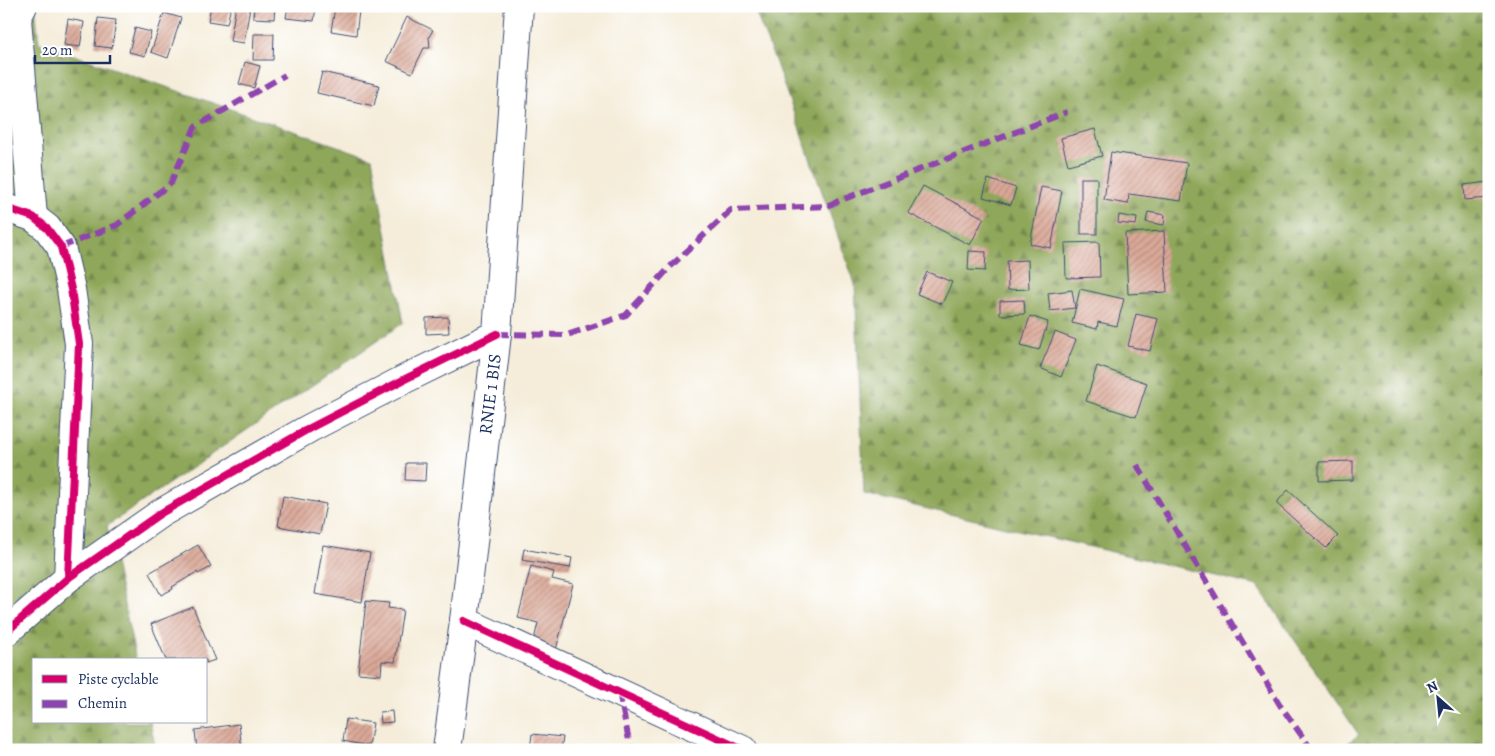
<svg xmlns="http://www.w3.org/2000/svg" width="1495" height="756" viewBox="0 0 1495 756" font-family="Alegreya,serif">
<style>
.forest{fill:url(#forest-firs);stroke:#556b5c}
.building{fill:url(#building-hatch)}
.lines{fill:none;stroke-linecap:round;stroke-linejoin:round}
.minor-casing{stroke:#3c4c71;stroke-width:30}
.major-casing{stroke:#3c4c71;stroke-width:30}
.minor{stroke:#fff;stroke-width:28}
.major{stroke:#fff;stroke-width:28}
.quiet{stroke:#8e44ad;stroke-width:6;stroke-dasharray:12 6;stroke-linecap:butt}
.cycleway-casing{stroke:#fff;stroke-width:11}
.cycleway{stroke:#d6006c;stroke-width:8}
.labels{text-anchor:middle;dominant-baseline:central;stroke-width:4;stroke-linejoin:round;paint-order:stroke}
.street-label{font-size:18px;fill:#1b2f5e;stroke:#fff}
</style>
<defs>
<pattern id="forest-firs" width="22" height="20" patternUnits="userSpaceOnUse" patternTransform="scale(1.25)"><rect width="22" height="20" fill="#8fa75a"/><path d="M5 1l3.5 6h-7zM16 11l3.5 6h-7z" fill="#74884e"/></pattern>
<pattern id="building-hatch" width="6" height="6" patternUnits="userSpaceOnUse" patternTransform="scale(1.25)"><rect width="6" height="6" fill="#dba998"/><path d="M-1 1l2-2M0 6l6-6M5 7l2-2" fill="none" stroke="#b18a7f"/></pattern>
</defs>
<rect width="100%" height="100%" fill="#fff"/>
<filter id="ink" filterUnits="userSpaceOnUse"><feTurbulence type="fractalNoise" baseFrequency=".02" numOctaves="2"/><feDisplacementMap in="SourceGraphic" scale="10" xChannelSelector="R" yChannelSelector="G"/><feConvolveMatrix kernelMatrix="1 2 1 2 8 2 1 2 1" color-interpolation-filters="sRGB"/></filter>
<filter id="wash" filterUnits="userSpaceOnUse"><feTurbulence type="fractalNoise" baseFrequency=".0096" numOctaves="4" result="noise"/><feDisplacementMap in="SourceGraphic" scale="20" xChannelSelector="R" yChannelSelector="G"/><feGaussianBlur stdDeviation="1.12" result="paint"/><feColorMatrix in="noise" values="0 0 0 0 0 0 0 0 0 0 0 0 0 0 0 0 0 1.4 0 .05"/><feComposite in="paint" operator="in"/></filter>
<g filter="url(#wash)">
<rect width="100%" height="100%" fill="#f5edda"/>
<g class="forest">
<polygon points="6,6 35,6 39,43 372,158 403,323 107,526 136,660 34,660 34,722 150,722 156,750 6,750"/>
<polygon points="753,6 1489,6 1489,750 1338,750 1359,735 1258,586 864,494 855,284 776,63"/>
</g>
<g id="blocks">
<g class="building">
<polygon points="211,6 231,6 227,24 208,21"/>
<polygon points="236,6 250,7 244,43 230,41"/>
<polygon points="254,6 275,6 274,19 253,18"/>
<polygon points="288,6 316,6 314,21 286,18"/>
<polygon points="335,8 359,11 356,35 331,31"/>
<polygon points="164,13 181,18 168,58 151,52"/>
<polygon points="407,17 433,30 429,37 430,48 424,48 412,73 386,61"/>
<polygon points="98,18 116,20 112,48 95,46"/>
<polygon points="68,19 84,22 80,47 64,45"/>
<polygon points="135,28 151,32 145,56 129,52"/>
<polygon points="254,34 274,34 273,60 253,60"/>
<polygon points="245,62 260,66 254,88 239,84"/>
<polygon points="322,72 379,85 374,106 317,93"/>
<polygon points="1095,129 1102,156 1068,165 1061,138"/>
<polygon points="1111,152 1187,163 1181,201 1129,194 1128,204 1104,200"/>
<rect x="1081" y="178" width="16" height="56"/>
<polygon points="988,179 1016,188 1011,205 983,197"/>
<polygon points="1488,182 1489,198 1465,200 1464,185"/>
<polygon points="923,186 984,218 970,245 908,213"/>
<polygon points="1041,187 1062,191 1051,248 1030,244"/>
<polygon points="1489,210 1489,229 1488,229 1484,212"/>
<polygon points="1148,212 1165,215 1164,225 1146,222"/>
<polygon points="1119,215 1137,218 1136,225 1118,223"/>
<polygon points="1164,231 1167,292 1128,294 1125,233"/>
<polygon points="1099,242 1100,277 1066,278 1065,243"/>
<polygon points="969,251 986,252 985,271 968,270"/>
<polygon points="1028,260 1029,289 1008,290 1007,261"/>
<polygon points="927,272 952,282 942,304 917,294"/>
<polygon points="1080,289 1124,299 1117,326 1098,322 1097,329 1072,323"/>
<polygon points="1072,290 1075,308 1050,311 1048,293"/>
<polygon points="1024,300 1025,314 1000,315 1000,301"/>
<polygon points="1136,314 1158,319 1150,351 1128,346"/>
<polygon points="1030,316 1048,322 1039,350 1021,345"/>
<polygon points="448,317 449,333 426,334 426,318"/>
<polygon points="1055,332 1076,340 1061,377 1040,368"/>
<polygon points="1097,366 1147,383 1136,417 1086,401"/>
<polygon points="1353,461 1353,480 1319,481 1319,462"/>
<polygon points="406,463 426,463 425,481 405,480"/>
<polygon points="1288,490 1338,536 1326,548 1276,503"/>
<polygon points="283,496 326,504 320,534 278,526"/>
<polygon points="198,545 211,567 198,574 197,572 172,587 173,589 161,595 149,573"/>
<polygon points="323,545 370,553 362,602 315,594"/>
<polygon points="524,549 572,558 570,568 522,560"/>
<polygon points="531,566 554,572 552,579 573,584 556,650 533,644 538,623 518,618"/>
<polygon points="366,601 389,603 388,608 403,610 395,662 382,661 381,675 358,673"/>
<polygon points="193,607 215,660 206,663 206,660 166,660 151,624"/>
<polygon points="392,711 393,722 381,723 380,712"/>
<polygon points="346,719 373,723 369,746 343,741"/>
<polygon points="239,724 242,750 197,750 195,730"/>
<polygon points="532,734 563,737 561,750 530,750"/>
</g>
</g>
</g>
<g filter="url(#ink)">
<use href="#blocks" fill-opacity="0" stroke="#3c4c71" stroke-width="1"/>
<g class="lines">
<defs>
<g id="minor">
<polyline points="23,6 17,18 33,217"/>
<polyline points="6,208 33,217 47,228 61,247 71,289 79,344 68,578"/>
<polyline points="464,621 743,750"/>
<polyline points="6,632 68,578 161,513 310,428 405,379 497,334"/>
</g>
<polyline id="major" points="447,750 464,621 497,334 519,6"/>
</defs>
<use href="#minor" class="minor-casing"/>
<use href="#major" class="major-casing"/>
<use href="#minor" class="minor"/>
<use href="#major" class="major"/>
<g class="quiet">
<polyline points="61,247 117,225 171,183 195,127 285,75"/>
<polyline points="497,334 567,335 626,315 672,265 731,210 826,206 1067,112"/>
<polyline points="1137,465 1280,705 1312,750"/>
<polyline points="619,692 631,750"/>
</g>
<defs>
<g id="cycleway">
<polyline points="6,208 33,217 47,228 61,247 71,289 79,344 68,578"/>
<polyline points="464,621 743,750"/>
<polyline points="6,632 68,578 161,513 310,428 405,379 497,334"/>
</g>
</defs>
<use href="#cycleway" class="cycleway-casing"/>
<use href="#cycleway" class="cycleway"/>
</g>
</g>
<g class="labels">
<g class="street-label">
<text transform="translate(490 394) rotate(-83)">RNIE 1 BIS</text>
</g>
</g>
<rect width="1495" height="756" fill="none" stroke="#fff" stroke-width="25"/>
<rect x="32" y="658" width="175" height="65" fill="#ffffff" stroke="#a4acbf"/>
<rect x="42" y="675" width="25" height="8" fill="#d6006c" stroke="#a4acbf"/>
<text x="78" y="684" font-size="15" fill="#1b2f5e">Piste cyclable</text>
<rect x="42" y="700" width="25" height="8" fill="#8e44ad" stroke="#a4acbf"/>
<text x="78" y="708" font-size="15" fill="#1b2f5e">Chemin</text>
<g transform="translate(1438 698) rotate(333)" stroke="#ffffff" stroke-width="4" paint-order="stroke">
<path d="M0-4L9 19L0 12L-9 19Z" fill="#1b2f5e"/>
<text y="-8" font-size="14" font-weight="bold" text-anchor="middle" fill="#1b2f5e">N</text>
</g>
<path d="M35 55v8h75v-8" fill="none" stroke="#1b2f5e" stroke-width="2.5"/>
<text x="42" y="55" font-size="15" fill="#1b2f5e" stroke="#ffffff" stroke-width="4" paint-order="stroke">20 m</text>
</svg>
